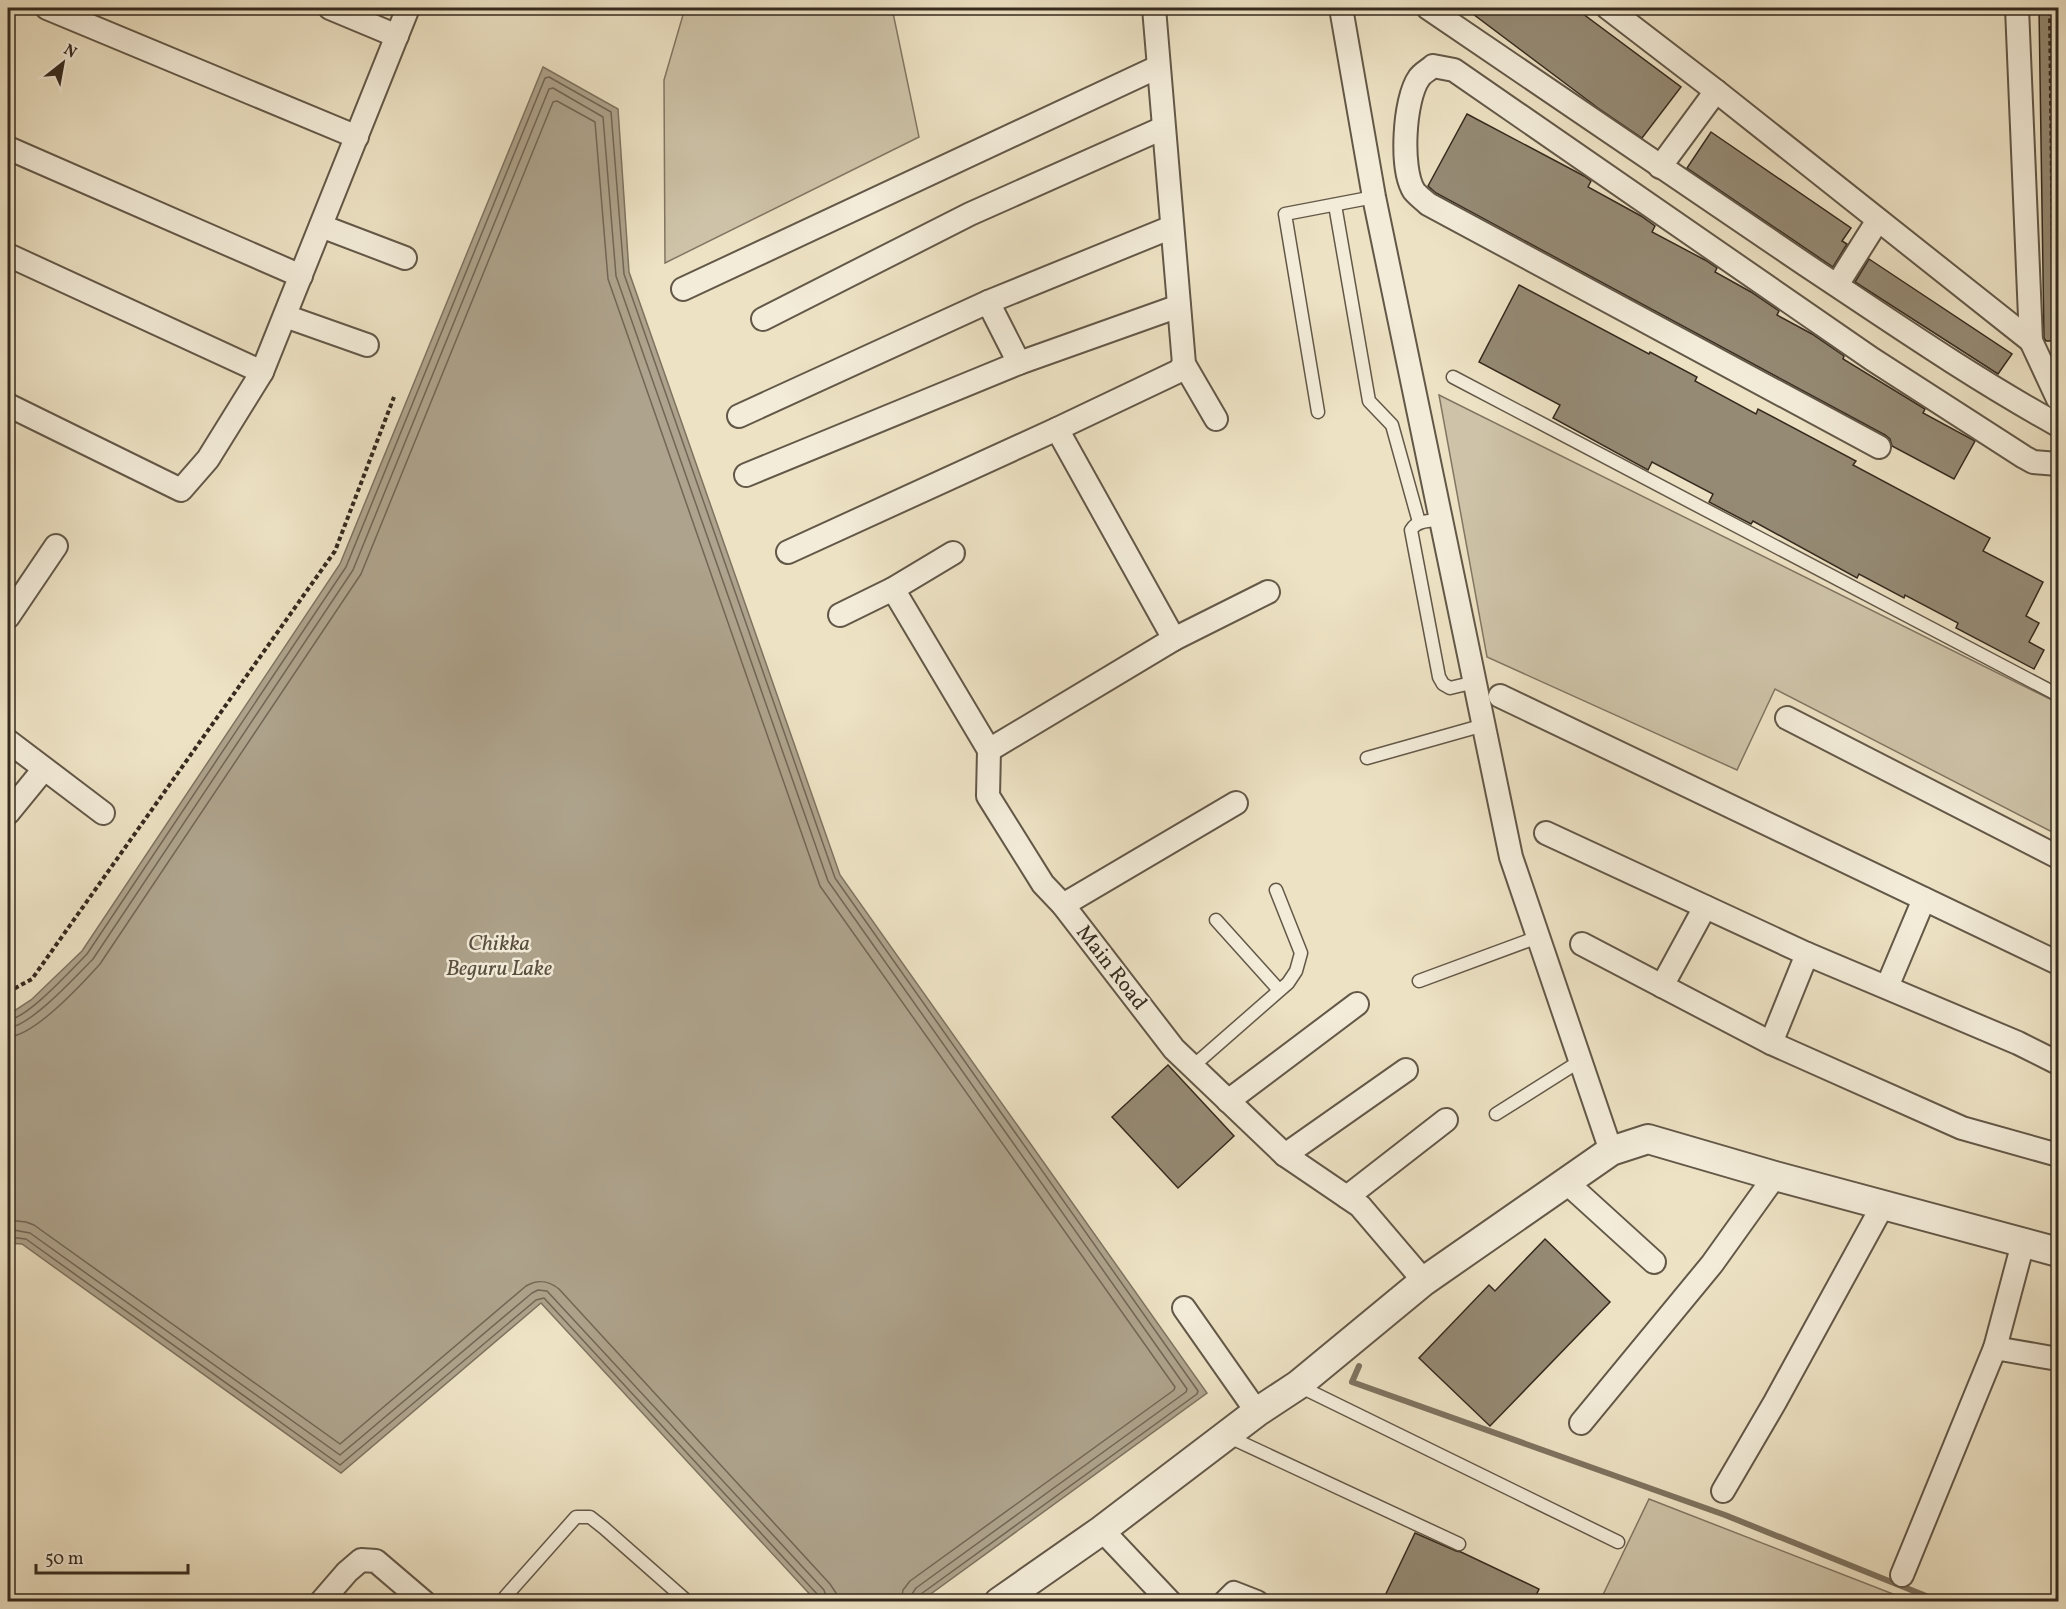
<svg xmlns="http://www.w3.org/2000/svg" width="2066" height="1609" viewBox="0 0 2066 1609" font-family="Vollkorn,serif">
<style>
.green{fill:#cec3a8;stroke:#827663;stroke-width:1.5}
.water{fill:#aea38c;stroke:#7e7360;stroke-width:1.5}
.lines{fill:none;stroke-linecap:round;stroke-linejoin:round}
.shore{stroke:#726655;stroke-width:1.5}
.stream{stroke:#7e7360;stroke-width:6}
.building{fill:#958a74;stroke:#352a1e;stroke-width:1.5}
.service-casing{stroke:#635848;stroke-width:15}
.minor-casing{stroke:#635848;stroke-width:26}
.tertiary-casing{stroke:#635848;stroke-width:32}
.path{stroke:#352a1e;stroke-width:4;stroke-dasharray:4.5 3;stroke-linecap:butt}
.service{stroke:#f3ecd9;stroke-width:12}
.minor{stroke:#f3ecd9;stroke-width:22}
.tertiary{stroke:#f3ecd9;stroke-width:28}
.labels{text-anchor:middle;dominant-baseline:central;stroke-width:5;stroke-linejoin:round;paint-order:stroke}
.street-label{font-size:21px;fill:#352a1e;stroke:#f3ecd9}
.water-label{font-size:22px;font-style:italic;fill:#594e3f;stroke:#f3ecd9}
</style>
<rect width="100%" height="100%" fill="#ede2c4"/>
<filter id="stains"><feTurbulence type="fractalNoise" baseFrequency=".00333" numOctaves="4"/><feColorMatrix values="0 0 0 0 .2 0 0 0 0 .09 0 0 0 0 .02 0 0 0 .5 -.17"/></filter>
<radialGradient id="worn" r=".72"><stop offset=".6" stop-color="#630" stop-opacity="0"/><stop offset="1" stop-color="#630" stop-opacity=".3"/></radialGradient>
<g class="green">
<polygon points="685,8 892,8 919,137 665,263 664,80"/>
<polygon points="1439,395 2056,702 2058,835 1775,689 1737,770 1487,657"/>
<polygon points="1649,1499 1911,1601 1600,1601"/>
</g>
<polygon class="water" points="543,67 618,109 629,272 840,875 1207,1393 921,1601 816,1601 541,1303 341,1473 22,1244 8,1243 8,1015 31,1000 82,951 340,564"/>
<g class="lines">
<g class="shore">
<path d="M8 1020C28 1018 71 970 87 954L346 567 545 78 549 77 611 112 624 274 835 878 1198 1391 1197 1394 921 1594 918 1602"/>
<path d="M8 1028C31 1026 76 976 93 959L353 570 549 89 553 88 603 117 616 276 828 881 1187 1389 1186 1392 916 1588 912 1594 910 1602"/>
<path d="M8 1037C34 1036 82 984 100 964L361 574 553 102 557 101 595 122 608 279 820 886 1175 1387 1174 1390 910 1581 903 1590 901 1602"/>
<path d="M8 1220 26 1222 34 1225 340 1444 526 1286C538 1279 548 1280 559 1289L830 1584 836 1593 837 1602"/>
<polyline points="8,1229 30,1233 340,1455 532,1293 538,1290 547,1291 824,1590 828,1602"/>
<polyline points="8,1237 26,1239 340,1465 536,1300 544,1298 818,1595 820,1602"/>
</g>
<polyline class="stream" points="1359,1366 1352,1382 1725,1515 1941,1602"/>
</g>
<g class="building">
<polygon points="1465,8 1575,8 1681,87 1642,138 1598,108"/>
<polygon points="2039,8 2058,8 2058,341 2046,341 2044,338"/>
<polygon points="1467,114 1584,176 1591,181 1588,187 1641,216 1655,226 1652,232 1705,260 1717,268 1715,272 1751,292 1779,311 1777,315 1812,334 1844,356 1843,359 1925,409 1923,413 1975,441 1954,479 1892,446 1890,439 1885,435 1436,193 1428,186"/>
<polygon points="1711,132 1851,228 1842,241 1847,244 1833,267 1687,168"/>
<polygon points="1869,259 2012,354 1998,374 1855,282"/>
<polygon points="1519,285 1649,354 1650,352 1697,377 1695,381 1756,414 1758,409 1856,461 1853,465 1990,538 1983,551 2043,582 2026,616 2039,623 2029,642 2044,650 2034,669 1956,628 1958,623 1905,595 1904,598 1859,574 1857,578 1753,521 1751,524 1709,502 1713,494 1652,462 1648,470 1553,418 1560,405 1479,362"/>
<polygon points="1168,1065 1234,1136 1178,1188 1112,1117"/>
<polygon points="1545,1239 1610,1302 1490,1426 1419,1358 1489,1285 1495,1291"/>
<polygon points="1415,1533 1456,1551 1461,1552 1539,1589 1533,1602 1382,1602"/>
</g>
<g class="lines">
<defs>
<g id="service">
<polyline points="1335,205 1369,401 1392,425 1419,522"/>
<polyline points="1453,377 2058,695"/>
<polyline points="1318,412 1285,214 1374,197"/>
<path d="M1441 520C1430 521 1417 520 1411 530L1439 677 1443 684 1450 688 1475 682"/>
<polyline points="1367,758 1484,725"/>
<polyline points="1216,920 1279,990"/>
<polyline points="1419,981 1538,937"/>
<polyline points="1192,1067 1288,983 1296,971 1301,953 1276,890"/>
<polyline points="1496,1114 1580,1061"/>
<polyline points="1299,1386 1618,1542"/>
<polyline points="1227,1436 1459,1544"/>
<polyline points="504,1602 505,1597 576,1517 590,1517 604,1528 688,1602"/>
</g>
<g id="minor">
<polyline points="47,8 357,137"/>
<polyline points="330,8 397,36"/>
<polyline points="1154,8 1184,364 1216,419"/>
<polyline points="1341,8 1374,197 1511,857 1611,1151"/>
<path d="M1428 8C1554 94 1680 180 1806 265 1889 320 1971 377 2058 425"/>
<polyline points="1608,8 1716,91 2031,341"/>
<polyline points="2017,8 2031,341 2058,399"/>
<polyline points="8,148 301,276"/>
<polyline points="1660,167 1716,91"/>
<polyline points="321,226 405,258"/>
<polyline points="8,255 262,372"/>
<polyline points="1837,285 1878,220"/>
<polyline points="683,289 1158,67"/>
<polyline points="988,302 1019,363"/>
<polyline points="285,316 367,345"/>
<polyline points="763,319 970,214 1163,128"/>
<polyline points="8,405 181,490 208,459 262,372 408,8"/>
<polyline points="739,416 988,302 1172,227"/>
<path d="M1879 447 1428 204C1424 200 1418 196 1414 191 1400 169 1404 99 1419 78 1422 73 1429 70 1433 66L1454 70 1872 359 2024 457 2033 462 2058 464"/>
<polyline points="746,475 1019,363 1179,306"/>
<polyline points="788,552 1057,429 1179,371 1184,364"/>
<polyline points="893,589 989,750 988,796 1043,884 1063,905 1174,1049 1285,1155 1360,1206 1424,1281"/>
<polyline points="840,615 893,589 953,553"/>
<polyline points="8,617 56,546"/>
<polyline points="1174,639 1268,592"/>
<polyline points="1500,696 2058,963"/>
<polyline points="1787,718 2058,857"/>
<polyline points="8,741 103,813"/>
<polyline points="989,750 1174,639 1057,429"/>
<polyline points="8,813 44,769"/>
<polyline points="1546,833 1807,954 2018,1043 2058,1063"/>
<polyline points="1063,905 1236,803"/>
<polyline points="1582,944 1771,1043 1962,1128 2058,1155"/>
<polyline points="1662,986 1705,907"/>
<polyline points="1887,987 1924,899"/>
<polyline points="1771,1043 1807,954"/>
<polyline points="1228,1101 1357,1004"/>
<polyline points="1285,1155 1406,1070"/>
<polyline points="1566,1182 1654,1262"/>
<polyline points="1347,1197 1446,1120"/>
<polyline points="1184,1308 1257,1412"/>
<polyline points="1995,1348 2023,1243"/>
<polyline points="1581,1423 1712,1264 1775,1176"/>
<polyline points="1723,1491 1775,1402 1883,1205"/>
<polyline points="1102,1530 1170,1602"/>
<polyline points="1902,1575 1995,1348 2058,1359"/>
<polyline points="321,1602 347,1572 361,1560 376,1561 424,1602"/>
<polyline points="1225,1602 1234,1593 1257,1602"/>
</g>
<polyline id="tertiary" points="999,1602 1102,1530 1257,1412 1298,1385 1424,1281 1611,1151 1648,1139 1775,1176 2058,1252"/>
</defs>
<use href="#service" class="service-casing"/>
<use href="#minor" class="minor-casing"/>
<use href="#tertiary" class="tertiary-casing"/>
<g class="path">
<polyline points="2050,11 2053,274"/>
<polyline points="8,992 32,979 335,551 394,397"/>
</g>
<use href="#service" class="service"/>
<use href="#minor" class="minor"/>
<use href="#tertiary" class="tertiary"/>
</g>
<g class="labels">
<g class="street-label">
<text transform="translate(1111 968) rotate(52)">Main Road</text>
</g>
<g class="water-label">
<text x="499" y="944">Chikka<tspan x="499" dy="25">Beguru Lake</tspan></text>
</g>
</g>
<rect width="2066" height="1609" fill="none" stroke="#ede2c4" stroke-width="30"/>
<rect x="9" y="9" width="2048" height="1591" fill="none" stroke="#352a1e" stroke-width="3"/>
<rect x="15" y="15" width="2036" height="1579" fill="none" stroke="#352a1e" stroke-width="1.5"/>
<g transform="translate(63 63) rotate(31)" stroke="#f3ecd9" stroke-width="4.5" paint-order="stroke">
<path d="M0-4.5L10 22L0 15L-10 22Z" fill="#352a1e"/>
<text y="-9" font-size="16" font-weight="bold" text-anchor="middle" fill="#352a1e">N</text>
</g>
<path d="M36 1564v9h152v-9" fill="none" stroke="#352a1e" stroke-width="3"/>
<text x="45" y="1564" font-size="18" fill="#352a1e" stroke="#f3ecd9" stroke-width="4.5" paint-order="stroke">50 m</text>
<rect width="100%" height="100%" filter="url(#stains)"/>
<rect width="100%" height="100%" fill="url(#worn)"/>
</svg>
